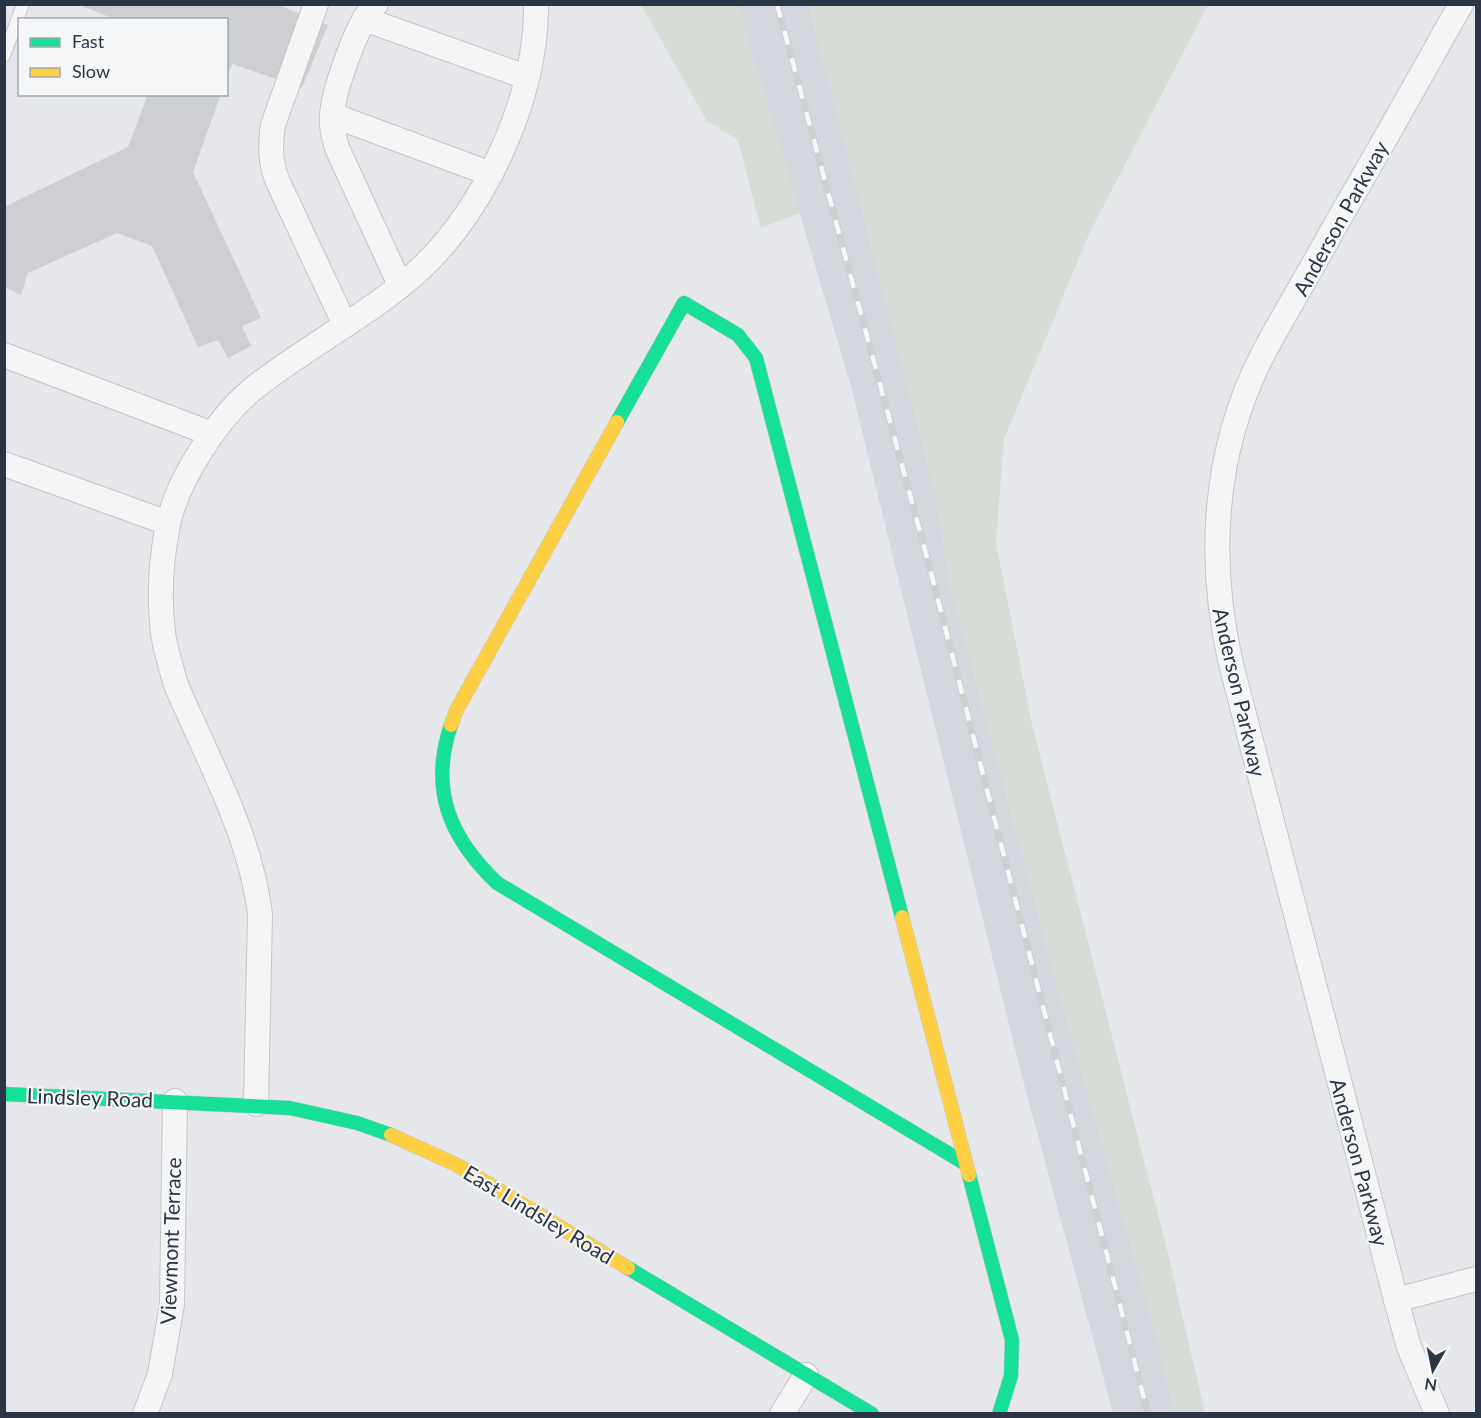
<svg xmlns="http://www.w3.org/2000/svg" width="1481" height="1418" viewBox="0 0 1481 1418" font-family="Lato,sans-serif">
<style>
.built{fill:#d4d7dd}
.green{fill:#d6ddd6}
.building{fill:#cecfd2}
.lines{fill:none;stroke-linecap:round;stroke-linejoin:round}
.lane-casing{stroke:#c3c5c8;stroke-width:14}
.street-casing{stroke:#c3c5c8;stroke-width:26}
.fast-casing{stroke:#c3c5c8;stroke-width:15}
.slow-casing{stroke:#c3c5c8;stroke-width:15}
.lane{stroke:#f5f5f6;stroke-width:12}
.street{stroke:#f5f5f6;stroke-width:24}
.fast{stroke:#16e098;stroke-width:14}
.slow{stroke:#ffcf43;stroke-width:14}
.rail-casing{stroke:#ced0d2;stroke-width:7}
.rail{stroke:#f4f6f8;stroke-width:4.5;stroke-dasharray:14;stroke-linecap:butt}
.labels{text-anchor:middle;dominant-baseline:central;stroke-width:4.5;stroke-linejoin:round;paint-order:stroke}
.street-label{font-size:21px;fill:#2c3543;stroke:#f4f6f8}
</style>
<rect width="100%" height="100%" fill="#e5e7ea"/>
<polygon class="built" points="738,5 809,5 936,495 949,580 1063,1007 1157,1337 1175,1413 1113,1413 1020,1069 850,383"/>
<g class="green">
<polygon points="641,5 738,5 800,213 761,228 738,140 707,121"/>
<polygon points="809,5 1208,5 1089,234 1004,439 996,543 1032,724 1168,1254 1205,1413 1175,1413 1157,1337 1063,1007 949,580 936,495"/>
</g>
<g class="building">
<polygon points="77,4 276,4 328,25 302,88 232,64 226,79 226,20 117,20"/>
<polygon points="148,94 221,94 193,172 261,318 242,326 251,346 228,358 218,340 198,347 152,246 117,233 28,273 21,295 4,287 4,207 128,147"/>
</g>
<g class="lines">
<defs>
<polyline id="lane" points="4,56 23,4"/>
<g id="street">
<path d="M316 4 273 125C270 146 270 162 278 182L345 325"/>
<path d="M376 4C358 19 333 92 332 116 331 127 334 137 337 148L400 285"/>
<polyline points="364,19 526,77"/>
<polyline points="332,115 491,174"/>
<polyline points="4,355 212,434"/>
<polyline points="4,464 168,523"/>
<path d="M256 1104 260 914C250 832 206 757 175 682 171 666 165 649 163 633 159 598 161 559 168 525 177 480 219 416 254 388 306 347 367 316 417 272 485 210 537 97 536 4"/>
<polyline points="1396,1300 1476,1279"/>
<polyline points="145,1414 160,1374 172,1304 175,1101"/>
<polyline points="782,1414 806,1375"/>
<path d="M1437 1414 1409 1347 1396 1300 1231 664C1207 560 1213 452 1262 356 1284 314 1309 274 1331 233 1375 157 1418 81 1461 4"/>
</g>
<g id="fast">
<polyline points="617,422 684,303 738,335 756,358 902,917"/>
<path d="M451 725C429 790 450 838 497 883L966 1164"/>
<polyline points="4,1094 290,1108 357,1123 391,1135"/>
<polyline points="969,1175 1012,1340 1011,1376 999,1414"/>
<polyline points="628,1268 872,1414"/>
</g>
<g id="slow">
<polyline points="451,725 456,711 617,422"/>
<polyline points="902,917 969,1175"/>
<polyline points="391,1135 457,1165 628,1268"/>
</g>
</defs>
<use href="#lane" class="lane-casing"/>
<use href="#street" class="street-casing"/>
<use href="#fast" class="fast-casing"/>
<use href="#slow" class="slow-casing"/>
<use href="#lane" class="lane"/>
<use href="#street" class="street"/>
<use href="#fast" class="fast"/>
<use href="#slow" class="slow"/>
<defs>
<polyline id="rail" points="777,4 929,565 1148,1414"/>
</defs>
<use href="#rail" class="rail-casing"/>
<use href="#rail" class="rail"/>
</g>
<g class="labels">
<g class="street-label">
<text transform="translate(1340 218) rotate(-61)">Anderson Parkway</text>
<text transform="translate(1240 692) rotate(77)">Anderson Parkway</text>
<text transform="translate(90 1097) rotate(2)">Lindsley Road</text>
<text transform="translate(1360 1162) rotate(75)">Anderson Parkway</text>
<text transform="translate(539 1214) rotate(31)">East Lindsley Road</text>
<text transform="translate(170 1241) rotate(-88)">Viewmont Terrace</text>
</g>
</g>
<rect width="1481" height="1418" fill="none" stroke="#2c3543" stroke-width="12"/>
<rect x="18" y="18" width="210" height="78" fill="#f4f6f8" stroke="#a4a9b0" stroke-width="1.5"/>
<rect x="30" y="38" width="30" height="9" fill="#16e098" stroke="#a4a9b0" stroke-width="1.5"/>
<text x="72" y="48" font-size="18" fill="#2c3543">Fast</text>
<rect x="30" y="68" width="30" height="9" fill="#ffcf43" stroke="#a4a9b0" stroke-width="1.5"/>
<text x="72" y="78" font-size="18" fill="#2c3543">Slow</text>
<g transform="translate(1433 1370) rotate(189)" stroke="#f4f6f8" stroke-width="4.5" paint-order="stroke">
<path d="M0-4.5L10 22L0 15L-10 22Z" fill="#2c3543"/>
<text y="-9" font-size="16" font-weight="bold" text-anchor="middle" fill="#2c3543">N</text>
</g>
</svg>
